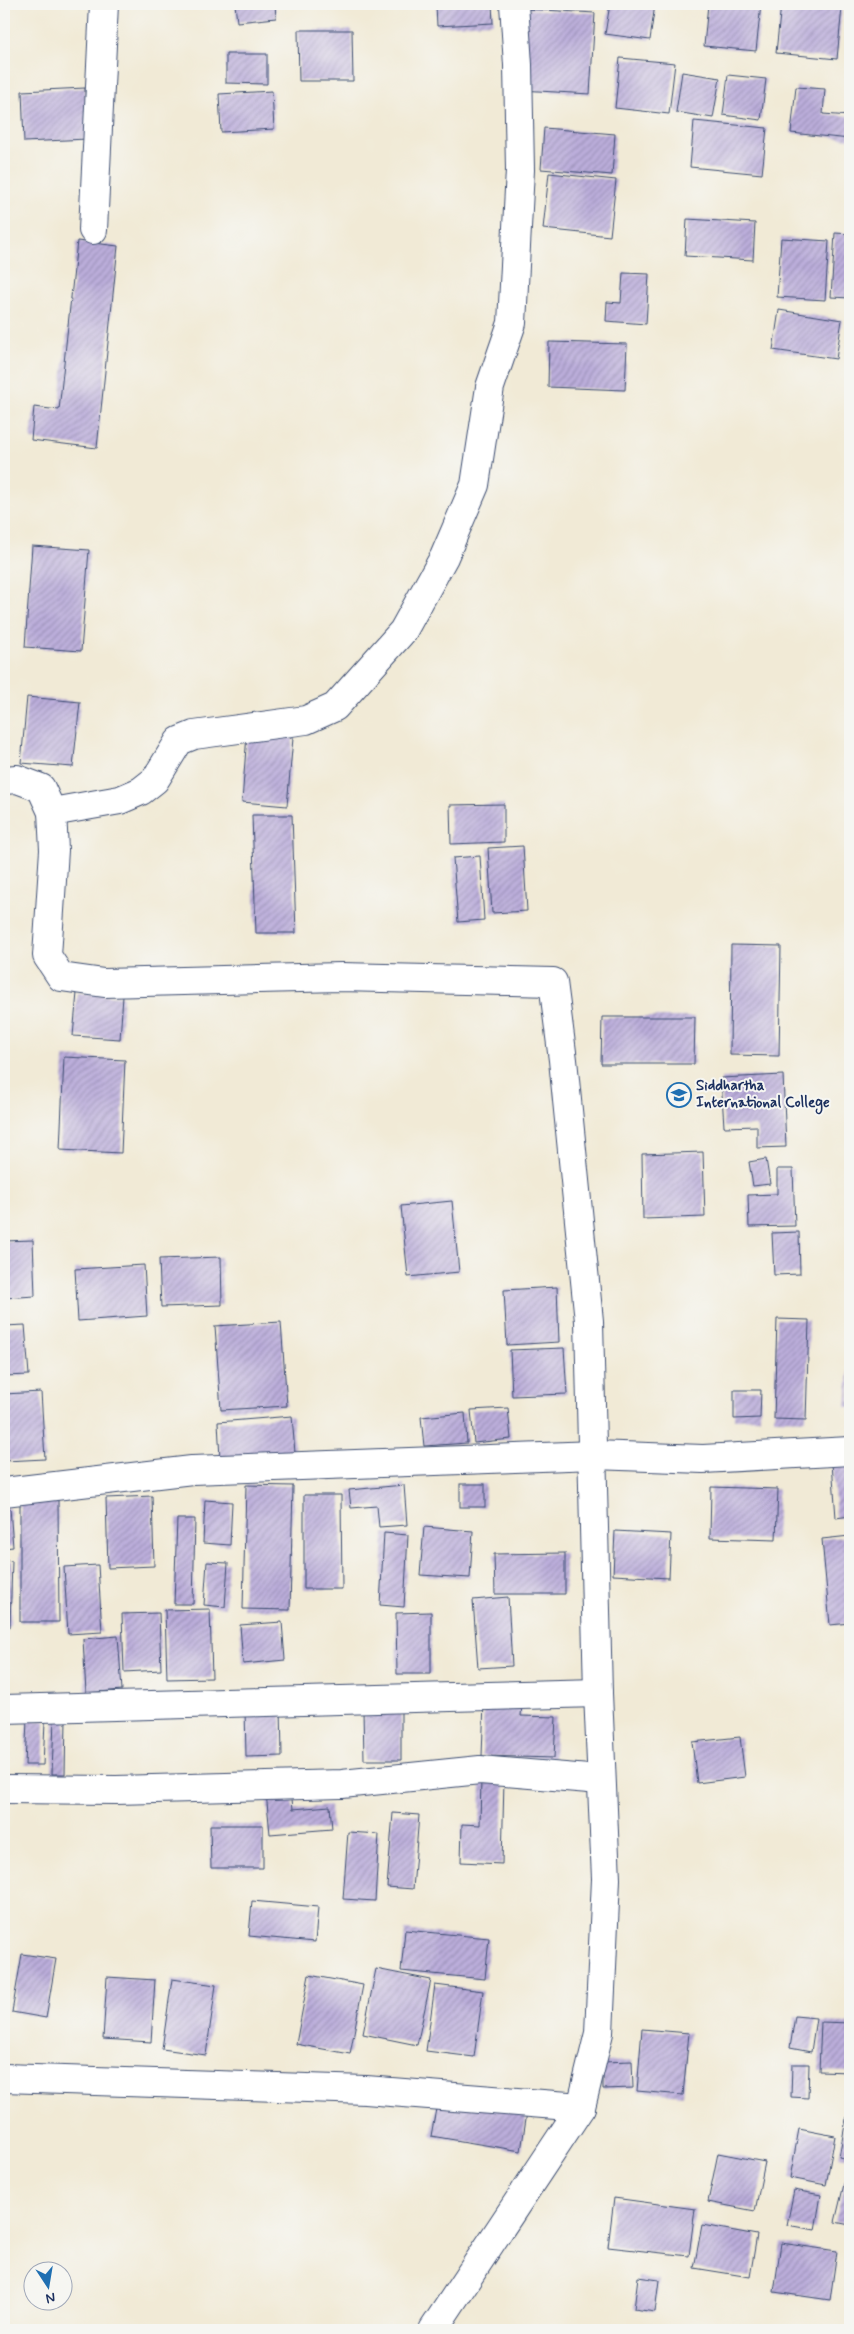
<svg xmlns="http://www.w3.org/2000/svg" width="854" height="2334" viewBox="0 0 854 2334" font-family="Mynerve,sans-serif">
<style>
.building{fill:url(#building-hatch)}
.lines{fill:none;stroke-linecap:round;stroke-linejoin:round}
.street-casing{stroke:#3b4b70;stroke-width:30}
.street{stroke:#fff;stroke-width:28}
.labels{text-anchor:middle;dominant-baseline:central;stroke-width:4;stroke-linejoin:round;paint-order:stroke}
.poi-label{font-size:15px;font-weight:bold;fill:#1b2f5e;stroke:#f6f6f2;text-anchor:start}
</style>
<defs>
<pattern id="building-hatch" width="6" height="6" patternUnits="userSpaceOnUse" patternTransform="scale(1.25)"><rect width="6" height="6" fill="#bcaedb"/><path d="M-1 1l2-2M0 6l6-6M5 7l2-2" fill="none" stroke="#988eb5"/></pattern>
</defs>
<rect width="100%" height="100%" fill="#f6f6f2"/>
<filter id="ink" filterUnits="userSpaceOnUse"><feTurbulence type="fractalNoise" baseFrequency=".02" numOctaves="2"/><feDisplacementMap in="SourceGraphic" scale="10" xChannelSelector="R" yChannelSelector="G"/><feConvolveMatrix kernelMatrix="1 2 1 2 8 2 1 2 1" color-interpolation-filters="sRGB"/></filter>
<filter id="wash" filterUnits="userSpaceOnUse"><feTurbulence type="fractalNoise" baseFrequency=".0096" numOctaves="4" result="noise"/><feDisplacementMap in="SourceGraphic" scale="20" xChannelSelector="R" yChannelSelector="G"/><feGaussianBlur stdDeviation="1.12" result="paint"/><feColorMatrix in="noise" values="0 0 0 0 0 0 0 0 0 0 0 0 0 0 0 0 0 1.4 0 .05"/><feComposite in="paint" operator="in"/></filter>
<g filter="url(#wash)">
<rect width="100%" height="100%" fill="#f1ead6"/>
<g id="blocks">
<g class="building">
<polygon points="235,4 275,4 276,18 237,22"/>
<polygon points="436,4 492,4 493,23 437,26"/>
<rect x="527" y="4" width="69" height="4"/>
<polygon points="610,4 655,4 650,40 605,34"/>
<polygon points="708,4 761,4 756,51 704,46"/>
<polygon points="781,4 842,7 837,59 776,53"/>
<polygon points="526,9 595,13 590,94 521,90"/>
<polygon points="298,30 352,30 353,81 299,81"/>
<polygon points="226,54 267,54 267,84 226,83"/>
<polygon points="620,58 675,63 669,114 615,108"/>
<polygon points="682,72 720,78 713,118 676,112"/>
<polygon points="728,75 766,79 761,120 723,115"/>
<polygon points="796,87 825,89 823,114 850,116 850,139 791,133"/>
<polygon points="85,88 87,139 24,142 22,91"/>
<polygon points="272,91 274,129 221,132 219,94"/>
<polygon points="694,121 767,128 762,174 690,167"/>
<polygon points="544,128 615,134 612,175 541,169"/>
<polygon points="549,173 616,180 610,236 543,229"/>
<polygon points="687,219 755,223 753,260 685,256"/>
<polygon points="835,233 850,234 850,298 831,297"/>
<polygon points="781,238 829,241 825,300 777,297"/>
<polygon points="77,241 118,246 97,448 31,440 34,407 59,410"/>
<polygon points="623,273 649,274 646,324 606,321 607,302 621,303"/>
<polygon points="779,310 842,320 836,359 773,350"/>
<polygon points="549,342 627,344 625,390 548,387"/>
<polygon points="32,546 89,550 81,651 25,647"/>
<polygon points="27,697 80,702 73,767 21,763"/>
<polygon points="247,734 293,738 287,806 242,802"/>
<polygon points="504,804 504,842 451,844 450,805"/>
<polygon points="252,815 292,815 296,933 256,933"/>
<polygon points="523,846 527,911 492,913 488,848"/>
<polygon points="480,856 484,920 458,922 453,858"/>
<polygon points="731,945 781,946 779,1056 730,1055"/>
<polygon points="77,993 123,996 120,1039 73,1036"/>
<polygon points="602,1017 695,1017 694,1064 601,1064"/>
<polygon points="64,1057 125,1060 121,1153 60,1150"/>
<polygon points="783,1075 786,1147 757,1148 757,1126 724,1127 721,1078"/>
<polygon points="703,1152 705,1217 643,1219 642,1154"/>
<polygon points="766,1159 770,1184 753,1186 749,1162"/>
<polygon points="777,1169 793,1169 795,1226 749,1227 748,1195 777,1194"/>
<polygon points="452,1201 459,1272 408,1277 401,1206"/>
<polygon points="799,1232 800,1274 774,1275 772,1233"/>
<polygon points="33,1240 35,1296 4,1298 4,1241"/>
<polygon points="221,1257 222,1305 161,1307 159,1259"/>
<polygon points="144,1265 147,1316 78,1321 75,1269"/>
<polygon points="557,1287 559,1342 507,1345 504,1290"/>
<polygon points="777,1319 809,1320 806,1420 774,1419"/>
<polygon points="281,1322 287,1406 221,1410 215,1326"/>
<polygon points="25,1325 29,1375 4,1376 4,1326"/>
<polygon points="564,1348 567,1394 512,1396 510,1350"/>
<polygon points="849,1370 850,1370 850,1407 846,1407"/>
<polygon points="734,1390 761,1390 760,1418 734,1419"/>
<polygon points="41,1392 45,1459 5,1461 4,1394"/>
<polygon points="508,1408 511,1439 474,1443 471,1410"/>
<polygon points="465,1413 467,1443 424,1446 421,1417"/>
<polygon points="292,1416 295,1453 220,1459 218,1422"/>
<polygon points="850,1461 850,1516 836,1518 832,1463"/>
<rect x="460" y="1484" width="25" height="23"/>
<polygon points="246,1485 293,1486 290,1610 243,1609"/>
<polygon points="404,1485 407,1525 379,1527 377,1506 351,1508 349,1490"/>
<polygon points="711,1487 778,1489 776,1540 710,1538"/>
<polygon points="304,1495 341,1495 342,1589 304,1589"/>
<polygon points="152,1496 154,1566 108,1568 106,1498"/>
<polygon points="20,1500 58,1500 59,1622 20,1622"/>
<polygon points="205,1500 232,1502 230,1545 203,1543"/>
<polygon points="4,1508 10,1508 13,1547 4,1548"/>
<polygon points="177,1519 195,1519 193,1604 174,1604"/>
<polygon points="424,1527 473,1531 470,1578 420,1575"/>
<polygon points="615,1531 671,1534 669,1578 613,1575"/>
<polygon points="384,1533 408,1535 404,1607 380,1605"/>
<polygon points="850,1536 850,1623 830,1625 822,1539"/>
<polygon points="565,1553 565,1594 495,1594 494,1554"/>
<polygon points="4,1560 12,1561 10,1627 4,1627"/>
<polygon points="207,1562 228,1563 225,1607 204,1605"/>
<polygon points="98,1565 102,1632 68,1634 64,1567"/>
<polygon points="508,1597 512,1666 478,1668 473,1600"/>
<polygon points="210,1609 212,1678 167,1679 165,1610"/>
<polygon points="431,1612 431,1674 397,1674 396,1613"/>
<polygon points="159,1613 161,1670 124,1672 122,1614"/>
<polygon points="282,1622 285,1660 243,1664 240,1625"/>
<polygon points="118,1636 122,1690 86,1693 83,1639"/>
<polygon points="484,1701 522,1703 521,1716 556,1717 554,1758 482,1756"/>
<polygon points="281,1706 282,1756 246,1757 245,1707"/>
<polygon points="401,1709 401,1760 364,1760 363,1710"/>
<polygon points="54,1718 66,1719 65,1774 52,1774"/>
<polygon points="27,1720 45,1721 43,1765 25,1765"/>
<polygon points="740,1737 745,1777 697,1783 692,1742"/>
<polygon points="481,1778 504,1779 502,1864 461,1862 462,1824 480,1825"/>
<polygon points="291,1789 293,1809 330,1806 332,1829 270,1834 266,1792"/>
<polygon points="393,1813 419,1815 413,1889 387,1887"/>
<polygon points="210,1825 263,1825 263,1868 211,1868"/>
<polygon points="348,1832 379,1834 375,1901 343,1899"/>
<polygon points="252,1901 318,1907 315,1942 249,1936"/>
<polygon points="405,1930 489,1938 485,1979 401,1971"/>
<polygon points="22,1954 56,1959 46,2018 12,2012"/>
<polygon points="376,1969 431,1980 417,2045 363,2034"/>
<polygon points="309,1975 363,1985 350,2054 296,2044"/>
<polygon points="107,1977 155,1980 151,2042 103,2039"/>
<polygon points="172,1979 216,1985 206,2055 162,2049"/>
<polygon points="435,1985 483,1991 474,2057 426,2051"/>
<polygon points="795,2016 816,2018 811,2052 790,2048"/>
<polygon points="821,2022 850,2023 850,2072 819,2071"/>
<polygon points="642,2029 689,2033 683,2095 637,2091"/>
<polygon points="632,2061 633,2088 603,2089 603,2062"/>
<polygon points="792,2064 809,2064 808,2098 791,2097"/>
<polygon points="438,2098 527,2112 521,2151 431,2136"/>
<polygon points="849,2103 850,2103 850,2159 839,2157"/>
<polygon points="799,2129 835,2136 826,2185 790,2178"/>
<polygon points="718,2153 765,2162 755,2211 708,2202"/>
<polygon points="845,2180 850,2181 850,2225 835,2222"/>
<polygon points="794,2190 821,2195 815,2230 787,2225"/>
<polygon points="614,2198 695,2209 689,2256 608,2247"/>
<polygon points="702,2225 757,2235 750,2277 694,2268"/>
<polygon points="781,2243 837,2251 830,2300 774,2292"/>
<polygon points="638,2277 659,2280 655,2312 634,2309"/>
</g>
</g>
</g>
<g filter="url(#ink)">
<use href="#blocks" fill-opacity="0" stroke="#3b4b70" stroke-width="1"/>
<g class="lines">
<defs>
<g id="street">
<polyline points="93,230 104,4"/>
<polyline points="4,780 17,779 41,788 52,812 54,850 47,956 61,977 104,983 341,977 553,982 563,1060 589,1321 598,1693 606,1879 599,2033 581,2107 433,2330"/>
<polyline points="52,812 120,800 141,791 155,780 179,741 194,735 306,720 335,707 403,631 444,557 475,485 490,387 512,323 520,170 518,65 514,4"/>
<polyline points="4,1492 192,1470 594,1455 703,1459 850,1451"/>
<polyline points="4,1709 598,1693"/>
<polyline points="4,1789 116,1790 342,1784 480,1770 601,1780"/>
<polyline points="4,2078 366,2090 581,2107"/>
</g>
</defs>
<use href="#street" class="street-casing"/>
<use href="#street" class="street"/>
</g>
</g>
<defs>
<symbol id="school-ring" viewBox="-11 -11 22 22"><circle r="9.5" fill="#f6f6f2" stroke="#1f6fb2" stroke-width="1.5"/><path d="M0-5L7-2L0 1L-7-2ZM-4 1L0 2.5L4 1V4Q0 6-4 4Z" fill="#1f6fb2"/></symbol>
</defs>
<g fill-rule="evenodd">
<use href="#school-ring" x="665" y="1081" width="28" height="28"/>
</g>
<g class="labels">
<g class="poi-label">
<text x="696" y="1086">Siddhartha<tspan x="696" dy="17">International College</tspan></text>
</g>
</g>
<rect width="854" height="2334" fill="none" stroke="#f6f6f2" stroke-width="20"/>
<g transform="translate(48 2286) rotate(168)"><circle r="24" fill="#f6f6f2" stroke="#9ea6b7"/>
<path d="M0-4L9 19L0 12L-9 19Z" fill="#1f6fb2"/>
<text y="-8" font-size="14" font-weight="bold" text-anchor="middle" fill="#1b2f5e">N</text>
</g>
</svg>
